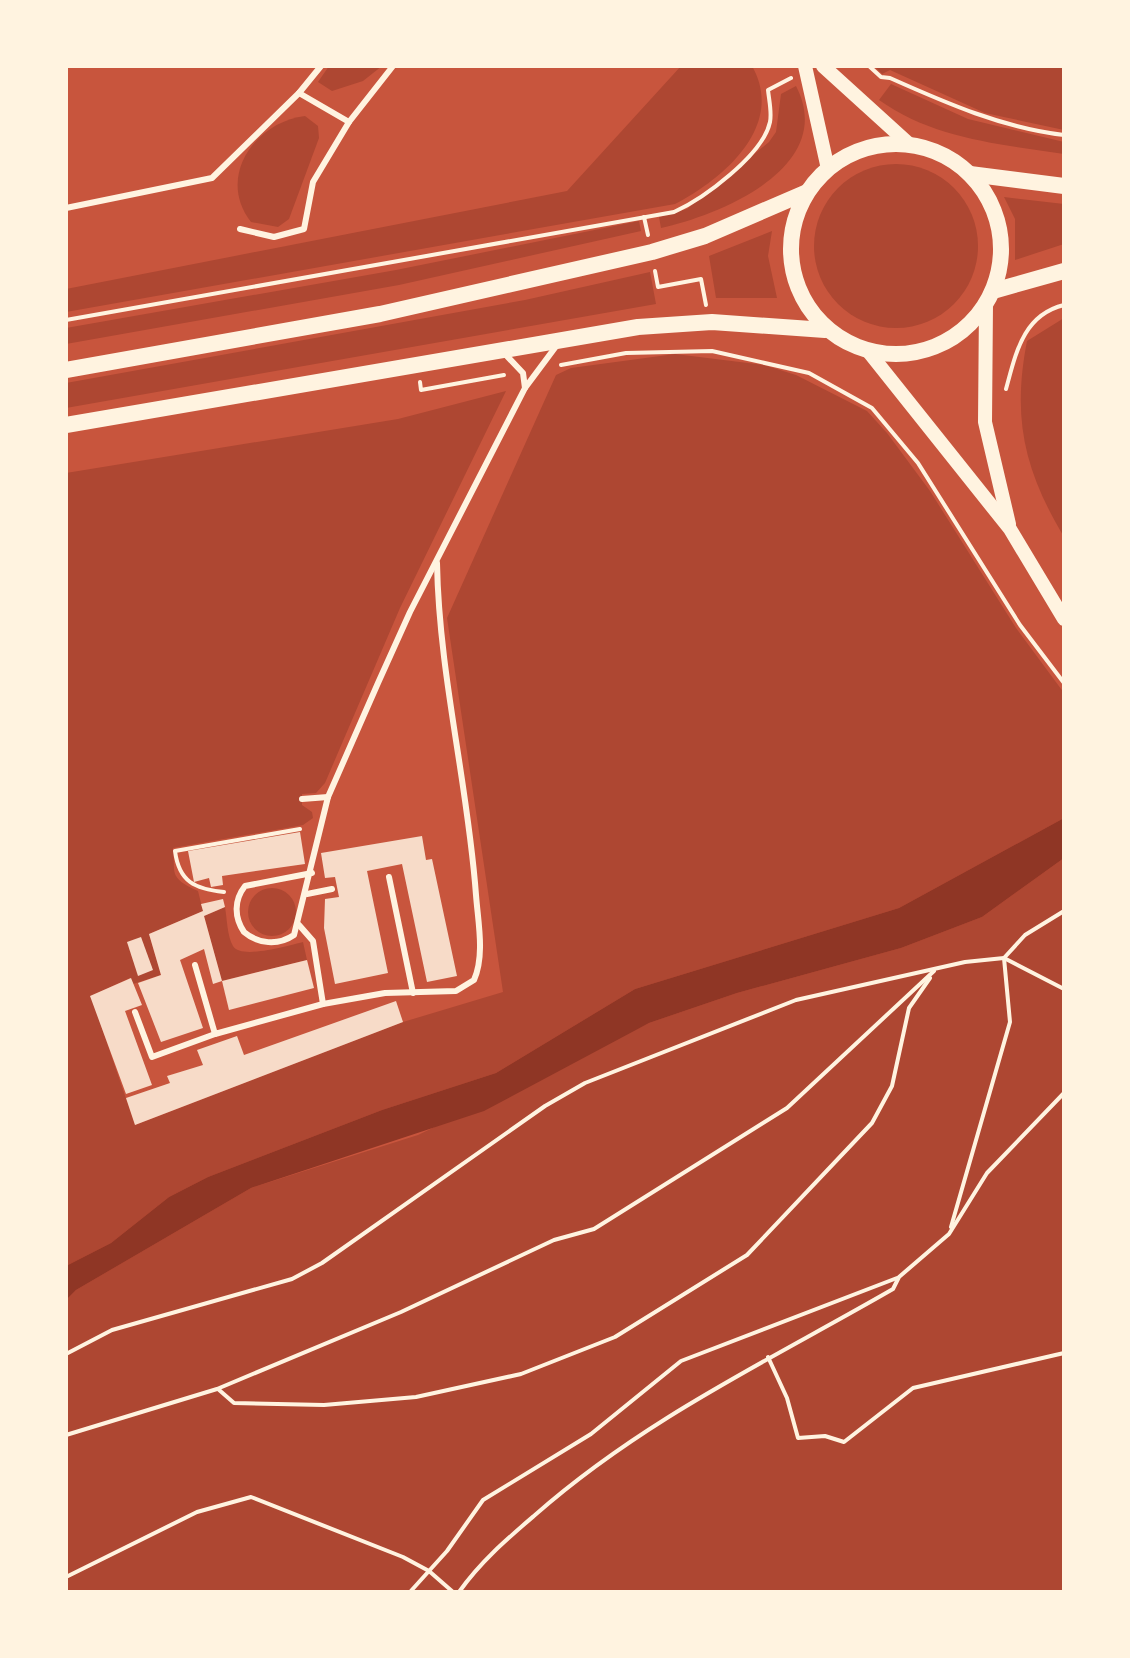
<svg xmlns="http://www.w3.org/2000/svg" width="1130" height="1658" viewBox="0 0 1130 1658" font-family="'Source Sans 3',sans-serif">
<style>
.green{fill:#ae4732}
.water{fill:#8f3625}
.building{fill:#f7dbc8}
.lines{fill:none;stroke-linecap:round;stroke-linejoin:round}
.path{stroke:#fff3e0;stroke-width:4}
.service{stroke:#fff3e0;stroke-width:6}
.tertiary{stroke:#fff3e0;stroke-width:14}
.secondary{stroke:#fff3e0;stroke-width:16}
</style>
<rect width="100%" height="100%" fill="#c8553d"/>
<g class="green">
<polygon points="329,66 382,66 363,81 332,91 318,82"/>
<path d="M681 66H752C786 126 723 179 675 204L66 312V289L567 191Z"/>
<polygon points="874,66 1064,66 1064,130 985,113 890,70 882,74"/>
<path d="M891 84 968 119 1064 142V154C999 144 934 139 879 100Z"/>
<path d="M796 86C838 167 720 215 661 228L659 217 687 209 769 142 776 132 781 94Z"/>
<path d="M305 116 318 126 319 138 289 219 278 227 251 222C216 177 255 122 305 116Z"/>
<circle cx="896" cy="246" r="82"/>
<polygon points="1004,197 1064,204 1064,244 1015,260 1015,219"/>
<polygon points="639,221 641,231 399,285 66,344 66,328 396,270"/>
<polygon points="772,231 768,256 777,298 716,298 709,256"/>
<polygon points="650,272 656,304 66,408 66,383 525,300"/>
<path d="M1064 318V537C1024 470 1012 418 1027 341Z"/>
<path d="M675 354 764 365 796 375 867 411 887 433 930 491 1016 628 1064 693V818L899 908 635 989 496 1073 382 1110 208 1177 169 1197 111 1243 66 1266V473L398 419 506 391 400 608 325 783 316 793 302 794V805L312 812 313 818 303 825 173 848C176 873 167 877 198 891L203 911 149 934 161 975 133 984 130 978 91 996 135 1125 403 1022 503 992 447 618 556 375 571 368Z"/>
<polygon points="1064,858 1064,1592 66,1592 66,1300 76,1290 251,1188 418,1135 649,1023 737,993 901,948 982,917"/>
<circle cx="272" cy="912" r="24"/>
<path d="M225 907C227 918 227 936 233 946 241 960 290 945 303 942L307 960 222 981 204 916Z"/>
</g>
<polygon class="water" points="1064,818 1064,858 982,917 901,948 737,993 649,1023 484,1111 251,1188 76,1290 66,1300 66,1266 111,1243 169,1197 208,1177 382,1110 496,1073 635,989 899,908"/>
<g class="building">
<polygon points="300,832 305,864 222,876 223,885 211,887 209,878 194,882 188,851"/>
<polygon points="422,836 426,860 432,859 457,976 427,982 402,864 367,871 388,973 335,984 324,928 325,899 339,897 335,877 325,878 321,853"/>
<polygon points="223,899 225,907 204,916 222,981 213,984 204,949 180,960 203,1028 161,1042 138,983 161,975 149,934 203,911 201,904"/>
<polygon points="141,937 153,970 138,976 127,942"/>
<polygon points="307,960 314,988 229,1010 222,981"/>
<polygon points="131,978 142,1005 125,1011 152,1085 126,1094 90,996"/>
<polygon points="396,1001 403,1022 135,1125 126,1098 170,1083 167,1076 203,1065 197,1050 237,1036 244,1055"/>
</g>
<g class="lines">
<g class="path">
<path d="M869 66 881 77 890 78C946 103 1003 128 1064 135"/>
<polyline points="644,217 648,235"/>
<polyline points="655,271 658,287 701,279 706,305"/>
<path d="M66 320 674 212C703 199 763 155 770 122 772 112 769 100 768 90L791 78"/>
<polyline points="561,365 626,353 712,351 809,373 872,408 918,463 1020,625 1064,683"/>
<polyline points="420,382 421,390 504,375"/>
<path d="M1006 389C1016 353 1023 315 1064 305"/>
<path d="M224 892C195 889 179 882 175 851L300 829"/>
<polyline points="1004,958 1064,989"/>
<polyline points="951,1227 1010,1022 1004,958"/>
<polyline points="66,1354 112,1330 292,1279 322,1263 545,1106 585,1083 796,1000 965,962 1004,958 1025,935 1064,911"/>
<polyline points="768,1357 787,1398 798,1438 825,1436 844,1442 913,1388 1064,1353"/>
<polyline points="218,1389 234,1403 324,1405 416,1397 521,1374 615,1337 747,1255 872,1123 892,1086 909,1008 930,978"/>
<polyline points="66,1435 217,1389 401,1312 554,1240 594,1229 787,1108 934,971"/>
<polyline points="66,1577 197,1512 251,1497 403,1557 429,1571 453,1592"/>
<polyline points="410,1592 447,1551 483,1500 591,1434 681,1361 897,1278"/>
<path d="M459 1592C481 1561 507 1539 535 1515 644 1419 770 1360 893 1289L899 1277 949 1234 987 1173 1064 1093"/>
</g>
<g class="service">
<polyline points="299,93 349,122"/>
<polyline points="66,208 212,178 299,93 321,66"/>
<polyline points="240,229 274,237 304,229 313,182 349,122 393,66"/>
<polyline points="504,353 523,373 525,388"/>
<polyline points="302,799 328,797"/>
<path d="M312 873 245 886C234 900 234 917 244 932 258 944 278 946 294 935L328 797 378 683 410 612 525 388 557 345"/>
<polyline points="389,877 413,993"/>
<polyline points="307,894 332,889"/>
<polyline points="299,925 313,941 323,1004"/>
<path d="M195 965 215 1034 323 1004 385 993 456 991 474 980C485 955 478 922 476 895 468 784 439 675 437 563"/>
<polyline points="135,1012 152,1057 215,1034"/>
</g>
<g class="tertiary">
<polyline points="805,66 828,169"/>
<polyline points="823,66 910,145"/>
<polyline points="986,304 985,422 1009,524"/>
<polyline points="868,351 1010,529 1064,619"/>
</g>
<g class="secondary">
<circle cx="896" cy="249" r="105"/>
<polyline points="970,174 1064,186"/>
<polyline points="993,291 1064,271"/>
<polyline points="66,370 380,314 652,252 705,236 807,192"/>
<polyline points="66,425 638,327 712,322 825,330"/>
</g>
</g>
<rect width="1130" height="1658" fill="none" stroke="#fff3e0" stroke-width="136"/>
</svg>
